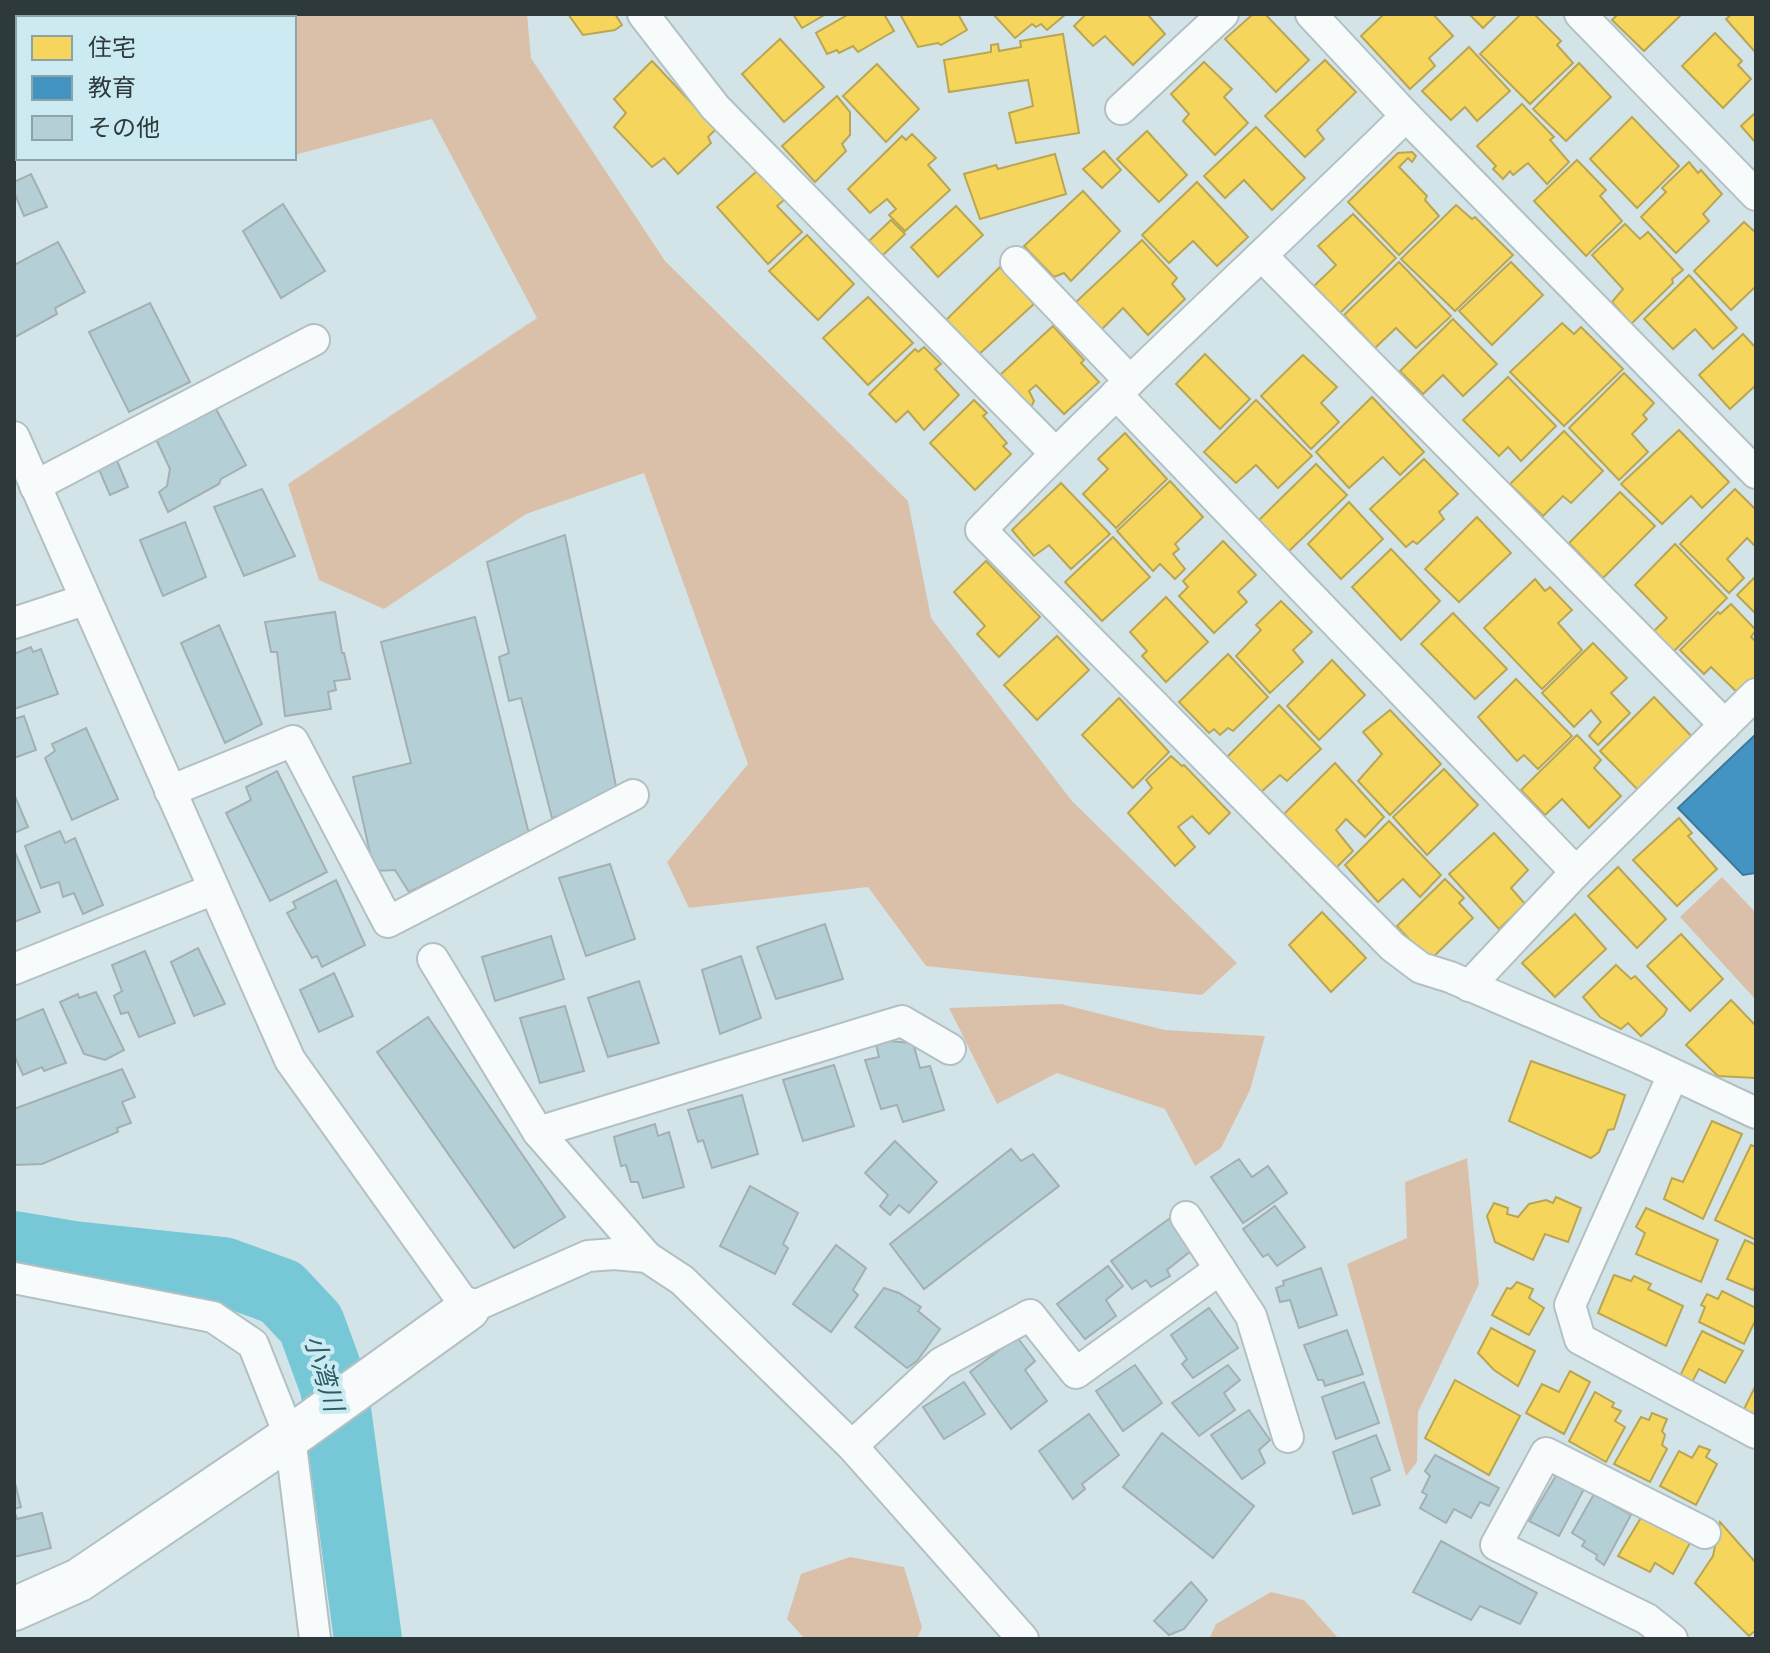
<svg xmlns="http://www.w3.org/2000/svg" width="1770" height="1653" viewBox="0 0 1770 1653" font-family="Poppins,'Noto Sans JP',sans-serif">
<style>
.green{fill:#dbc0a9}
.homes{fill:#f6d55c;stroke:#baa652;stroke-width:2}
.schools{fill:#4393c3;stroke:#3c789a;stroke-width:2}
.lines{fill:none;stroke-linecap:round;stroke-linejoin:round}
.river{stroke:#77c8d7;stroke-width:68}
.building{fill:#b4d0d6;stroke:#a3b0b3;stroke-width:2}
.street-casing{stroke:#b3c0c3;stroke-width:34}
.secondary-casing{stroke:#b3c0c3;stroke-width:46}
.street{stroke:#f8fbfc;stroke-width:30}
.secondary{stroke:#f8fbfc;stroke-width:42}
.labels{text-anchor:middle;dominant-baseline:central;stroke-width:8;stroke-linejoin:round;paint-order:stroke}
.water-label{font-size:26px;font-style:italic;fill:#2c5b63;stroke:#cbeaf1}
</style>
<rect width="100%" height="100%" fill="#d3e4e9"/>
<g class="green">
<polygon points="14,14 527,14 531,58 665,261 908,501 931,618 1072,801 1237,963 1202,995 926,966 868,887 689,908 667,862 748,764 644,473 526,514 384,609 319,580 288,484 537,318 432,119 294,155 294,18 18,18 18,106 14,103"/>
<polygon points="1722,877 1756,913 1756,1000 1680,917"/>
<polygon points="1061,1004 1165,1030 1265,1036 1250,1090 1221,1148 1195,1166 1165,1109 1057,1073 997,1104 949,1008"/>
<polygon points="1467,1158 1479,1284 1418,1412 1417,1462 1406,1476 1347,1264 1407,1238 1405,1182"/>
<polygon points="850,1557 904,1567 922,1627 917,1639 805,1639 787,1619 801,1574"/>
<polygon points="1271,1592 1304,1600 1339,1639 1209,1639 1216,1624"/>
</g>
<g class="homes">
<polygon points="568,14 615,14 622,25 615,30 583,35"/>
<polygon points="793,14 826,14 802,28"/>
<polygon points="849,14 884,14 894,31 858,52 853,46 839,53 837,50 827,54 816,33"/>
<polygon points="900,14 958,14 967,30 941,45 938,43 918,47"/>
<polygon points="993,14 1066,14 1047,30 1041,24 1036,27 1032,24 1015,38"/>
<polygon points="1086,14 1151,14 1149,16 1165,34 1133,65 1105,36 1093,46 1074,26"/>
<polygon points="1253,14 1265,14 1309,60 1276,92 1225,39"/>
<polygon points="1384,14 1433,14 1453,36 1429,58 1435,66 1410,89 1361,36"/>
<polygon points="1469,14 1497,14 1483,28"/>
<polygon points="1521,14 1534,14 1561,41 1557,45 1573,63 1530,104 1480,54"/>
<polygon points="1618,14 1682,14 1644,51 1612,20"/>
<polygon points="1732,14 1756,14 1756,53 1726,19"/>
<polygon points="1715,33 1742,61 1738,65 1751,79 1723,108 1682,66"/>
<polygon points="1063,34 1079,133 1016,143 1009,113 1033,106 1028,80 949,92 944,60 991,52 991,45 998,44 999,51 1021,47 1020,41"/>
<polygon points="780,39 824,87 784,122 742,74"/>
<polygon points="1469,47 1510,91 1477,121 1465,107 1451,120 1422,91"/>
<polygon points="1325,60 1356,92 1317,130 1324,139 1305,157 1265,116"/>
<polygon points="652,61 716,129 708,137 711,143 678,174 664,158 652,167 614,127 626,113 614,99"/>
<polygon points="1204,62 1232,89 1224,97 1248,123 1215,155 1183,121 1189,114 1171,94"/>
<polygon points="1579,63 1611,97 1566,141 1533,109"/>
<polygon points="877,64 919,109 886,142 843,96"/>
<polygon points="837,96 850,112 850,135 842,144 846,151 815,182 782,146"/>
<polygon points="1522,104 1554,137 1550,140 1569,162 1547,184 1528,163 1513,175 1510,171 1503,179 1493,169 1496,166 1477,146"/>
<polygon points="1756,112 1756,143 1741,126"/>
<polygon points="1632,117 1679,166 1637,208 1590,159"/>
<polygon points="1256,127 1305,178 1272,210 1244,180 1225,198 1204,176"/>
<polygon points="1147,131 1187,175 1159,202 1117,159"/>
<polygon points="912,134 936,158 928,165 950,190 905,231 889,215 896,209 887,199 870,213 848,189 902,136 906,140"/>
<polygon points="1104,151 1121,170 1102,188 1083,169"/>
<polygon points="1412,152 1416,156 1412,162 1408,158 1399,167 1427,196 1425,200 1439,216 1399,255 1348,202 1398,153"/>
<polygon points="1055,154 1066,194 980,219 964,174 996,165 998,169"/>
<polygon points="1577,160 1606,190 1600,196 1622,221 1586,256 1534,201"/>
<polygon points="1689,162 1698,173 1701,170 1722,194 1703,214 1709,221 1676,253 1641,217 1666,192 1662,188"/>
<polygon points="757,171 784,200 777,206 802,232 768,264 717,207"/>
<polygon points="1197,182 1248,237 1217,266 1193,241 1169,263 1142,235"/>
<polygon points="1083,191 1120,231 1071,281 1064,273 1054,277 1024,246"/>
<polygon points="1456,205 1472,219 1475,217 1513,255 1455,311 1401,259"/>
<polygon points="956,206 983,235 938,277 911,247"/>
<polygon points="1353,214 1396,258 1340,313 1314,286 1336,265 1318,246"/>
<polygon points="891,220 905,234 882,256 869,241"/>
<polygon points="1744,222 1756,233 1756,286 1731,310 1694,271"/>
<polygon points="1625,224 1640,239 1648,232 1683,270 1672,279 1673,283 1631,324 1612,302 1623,289 1592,255"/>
<polygon points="807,235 854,284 818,320 769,271"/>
<polygon points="1142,240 1177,278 1172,284 1185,299 1148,335 1123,308 1101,330 1075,303"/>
<polygon points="1399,262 1451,316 1416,348 1396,328 1375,348 1344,315"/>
<polygon points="1511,262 1543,295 1492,345 1459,311"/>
<polygon points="1000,267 1034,304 977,356 944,322"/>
<polygon points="1689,275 1737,328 1713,349 1695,329 1673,349 1644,319"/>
<polygon points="868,297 913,343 868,385 823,338"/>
<polygon points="1453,319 1497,364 1463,396 1443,375 1423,394 1400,371"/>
<polygon points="1562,323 1574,334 1581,327 1623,369 1564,426 1510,372"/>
<polygon points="1053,326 1084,360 1081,363 1099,382 1064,414 1036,385 1029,391 1034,401 1032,405 1027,405 1000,375"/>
<polygon points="1743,334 1756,348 1756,385 1730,409 1699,375"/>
<polygon points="924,347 941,364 935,369 959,395 924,430 908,411 896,422 869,394 915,349 918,352"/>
<polygon points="1205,354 1250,399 1220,429 1176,384"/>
<polygon points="1303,355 1337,387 1321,403 1339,422 1311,449 1261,396"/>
<polygon points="1624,373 1654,403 1643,415 1647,419 1632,434 1648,452 1619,480 1569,428"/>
<polygon points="1508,377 1556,426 1521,461 1508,447 1499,456 1463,420"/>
<polygon points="1372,397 1424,452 1400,475 1383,457 1349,488 1316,452"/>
<polygon points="974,400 987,413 983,416 1007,443 1003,446 1011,454 975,490 930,443"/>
<polygon points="1256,400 1312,456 1278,488 1256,465 1236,483 1204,452"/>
<polygon points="1679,430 1729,482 1702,508 1691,496 1662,524 1621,484"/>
<polygon points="1564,431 1603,471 1571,503 1563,496 1543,516 1510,484"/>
<polygon points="1125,433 1167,479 1116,528 1083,494 1108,469 1098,459"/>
<polygon points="1424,459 1458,494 1439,512 1444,519 1417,544 1413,541 1406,547 1370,509"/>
<polygon points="1316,464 1347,495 1288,552 1257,522"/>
<polygon points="1170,481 1203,517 1175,544 1179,549 1173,554 1185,569 1175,579 1160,564 1153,571 1117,531"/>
<polygon points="1061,483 1110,534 1071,569 1049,545 1034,556 1012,530"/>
<polygon points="1735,489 1756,510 1756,547 1747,538 1727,559 1744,578 1729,593 1680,544"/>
<polygon points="1620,492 1655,526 1603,578 1569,543"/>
<polygon points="1349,502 1383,539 1341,579 1308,544"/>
<polygon points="1477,517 1511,553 1459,602 1425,569"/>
<polygon points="1113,537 1150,577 1102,621 1065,582"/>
<polygon points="1223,541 1256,575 1238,592 1247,602 1214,633 1179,596 1188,587 1183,581"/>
<polygon points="1675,544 1727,598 1672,653 1652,633 1667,618 1635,585"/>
<polygon points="1391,549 1440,601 1401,640 1352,587"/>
<polygon points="986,561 1040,617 999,657 977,634 985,626 954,592"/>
<polygon points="1756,576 1756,614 1737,595"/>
<polygon points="1535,579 1545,591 1550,587 1572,610 1558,623 1582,650 1542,689 1484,628"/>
<polygon points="1166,597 1208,642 1166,682 1142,656 1147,651 1130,632"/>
<polygon points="1281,601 1312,632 1293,650 1303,662 1270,693 1236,656 1261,630 1256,625"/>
<polygon points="1731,604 1756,630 1751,637 1756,642 1756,682 1741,696 1711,667 1704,674 1680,650 1718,612 1720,614"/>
<polygon points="1453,613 1507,669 1475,699 1421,644"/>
<polygon points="1057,636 1089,670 1037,720 1004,685"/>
<polygon points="1593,643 1627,678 1611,693 1630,713 1598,745 1589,736 1601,722 1591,710 1574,727 1542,693"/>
<polygon points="1228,654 1268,697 1233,731 1228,728 1220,735 1214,729 1209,733 1179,702"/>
<polygon points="1332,660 1365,695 1319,740 1287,706"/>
<polygon points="1516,679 1572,736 1538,769 1524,755 1517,761 1478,717"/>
<polygon points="1654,697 1696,741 1638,790 1600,751"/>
<polygon points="1119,698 1169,752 1133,788 1082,735"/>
<polygon points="1279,705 1321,749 1287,781 1280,775 1260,793 1226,758"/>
<polygon points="1390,710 1441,764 1390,815 1358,781 1382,754 1363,732"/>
<polygon points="1577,735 1601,760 1594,768 1621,796 1589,828 1562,799 1545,815 1521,790"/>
<polygon points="1171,756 1182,766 1184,765 1230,813 1209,834 1192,816 1178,827 1195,847 1175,866 1128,813 1152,788 1146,780"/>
<polygon points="1335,763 1384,817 1365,837 1346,819 1336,830 1353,851 1331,873 1312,845 1284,814"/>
<polygon points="1444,769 1478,805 1427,855 1393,817"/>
<polygon points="1679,818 1692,833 1688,836 1717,869 1677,906 1633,860"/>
<polygon points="1389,821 1441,875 1420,897 1403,879 1378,902 1345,865"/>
<polygon points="1494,833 1528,870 1511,888 1525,904 1499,929 1449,874"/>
<polygon points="1618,867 1666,919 1637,948 1588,896"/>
<polygon points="1445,879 1464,898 1459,903 1473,918 1429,961 1397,926"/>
<polygon points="1322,912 1366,958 1331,992 1289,945"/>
<polygon points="1575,914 1606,949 1555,997 1522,963"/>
<polygon points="1681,934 1723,979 1690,1011 1647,966"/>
<polygon points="1616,965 1631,979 1635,976 1667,1009 1664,1015 1641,1036 1628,1023 1621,1029 1600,1017 1583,997"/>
<polygon points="1731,1000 1756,1026 1755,1078 1718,1076 1686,1045"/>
<polygon points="1531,1061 1625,1095 1614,1129 1608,1130 1599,1152 1591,1158 1509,1121"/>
<polygon points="1712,1121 1742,1134 1703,1219 1664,1199 1672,1178 1683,1182"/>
<polygon points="1751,1145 1756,1147 1756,1240 1715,1220"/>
<polygon points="1556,1197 1581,1208 1568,1242 1545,1234 1533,1260 1495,1242 1487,1216 1494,1203 1508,1208 1507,1214 1518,1217 1529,1204 1546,1200 1553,1203"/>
<polygon points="1646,1208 1718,1240 1701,1282 1636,1254 1645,1233 1636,1227"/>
<polygon points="1745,1240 1756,1245 1756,1285 1753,1290 1727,1279"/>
<polygon points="1614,1275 1631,1281 1634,1276 1651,1284 1648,1289 1683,1306 1666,1346 1598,1313"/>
<polygon points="1517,1282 1533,1289 1529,1298 1544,1308 1529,1335 1492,1315 1507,1288 1511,1289"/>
<polygon points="1722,1291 1756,1308 1756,1319 1744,1344 1699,1322 1705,1307 1701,1305 1707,1294 1718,1299"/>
<polygon points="1491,1328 1535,1351 1518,1386 1494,1370 1478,1353"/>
<polygon points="1702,1331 1743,1351 1725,1383 1699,1369 1691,1384 1679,1378"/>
<polygon points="1570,1371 1590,1382 1564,1434 1526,1413 1542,1384 1559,1392"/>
<polygon points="1455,1380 1520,1416 1489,1475 1425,1438"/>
<polygon points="1756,1385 1756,1418 1743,1411"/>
<polygon points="1595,1392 1614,1403 1612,1407 1621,1411 1615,1421 1625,1427 1606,1462 1569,1441"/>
<polygon points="1652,1413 1667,1419 1662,1431 1665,1435 1662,1445 1667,1449 1650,1482 1614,1464 1641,1417 1649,1420"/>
<polygon points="1699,1446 1710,1450 1706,1457 1717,1464 1696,1505 1660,1486 1679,1451 1692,1458"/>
<polygon points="1642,1516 1690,1543 1673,1574 1655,1563 1650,1572 1618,1556"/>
<polygon points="1720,1522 1756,1563 1756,1630 1749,1636 1695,1583 1713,1556"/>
</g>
<polygon class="schools" points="1756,734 1756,873 1743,875 1678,808"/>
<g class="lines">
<polyline class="river" points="14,1245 73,1255 223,1271 281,1292 311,1324 334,1387 368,1639"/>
</g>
<g class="building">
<polygon points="31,174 47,207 24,216 14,192 14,182"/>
<polygon points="283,204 325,271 281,298 243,231"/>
<polygon points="58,242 85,292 55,308 57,314 15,337 14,265"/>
<polygon points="150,303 190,382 129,412 89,332"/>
<polygon points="216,409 246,465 221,479 219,484 168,512 159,492 167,486 170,469 156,439"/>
<polygon points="115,456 128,487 110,495 97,465"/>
<polygon points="262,489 295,556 244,576 214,507"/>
<polygon points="185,522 206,577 163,596 140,540"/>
<polygon points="565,535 618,796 552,818 521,698 509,701 499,657 509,653 487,562"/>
<polygon points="335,612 342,653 344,653 350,679 334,681 336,690 328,692 331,709 285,716 277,652 271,652 265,622"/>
<polygon points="475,617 529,834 409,892 395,870 374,871 353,777 411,763 381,642"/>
<polygon points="219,625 262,724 225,743 181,643"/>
<polygon points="31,647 33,652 41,649 58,694 14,709 14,654"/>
<polygon points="24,716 36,750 14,758 14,719"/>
<polygon points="86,728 118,799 72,820 45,758 55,751 52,744"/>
<polygon points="277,771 327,872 270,901 226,813 251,800 246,787"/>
<polygon points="14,794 28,827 14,833"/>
<polygon points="60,831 65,843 75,838 103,905 83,914 74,893 63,897 59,882 41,888 25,846"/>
<polygon points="15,852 40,912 14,922 14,853"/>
<polygon points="610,864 635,939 586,956 559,878"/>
<polygon points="336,880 365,945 322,967 317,956 312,958 287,913 296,908 293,902"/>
<polygon points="825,924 843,979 776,999 757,947"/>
<polygon points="551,936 564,979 495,1001 482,957"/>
<polygon points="198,948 225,1004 194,1016 171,962"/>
<polygon points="145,951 175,1023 139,1037 128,1012 121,1014 114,996 122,991 112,965"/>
<polygon points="741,956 761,1018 720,1034 702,970"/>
<polygon points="334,973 353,1016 319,1032 300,990"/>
<polygon points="639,981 659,1043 608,1057 588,998"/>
<polygon points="96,992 124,1050 105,1060 84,1054 60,1002 78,994 79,998"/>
<polygon points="565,1006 584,1071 540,1083 520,1018"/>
<polygon points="43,1009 66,1063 44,1071 42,1067 23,1075 14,1055 14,1021"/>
<polygon points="428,1017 565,1217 514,1248 377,1052"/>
<polygon points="887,1041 913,1043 920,1068 930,1066 944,1110 903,1122 897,1105 881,1109 865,1060 879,1057 876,1044"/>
<polygon points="834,1065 854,1126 803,1141 783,1080"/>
<polygon points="122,1069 135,1097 122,1102 131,1123 117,1128 118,1132 42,1164 14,1165 14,1109"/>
<polygon points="742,1095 758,1154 712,1168 703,1140 698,1142 688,1110"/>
<polygon points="655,1124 658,1136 669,1132 684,1187 643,1198 638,1182 631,1182 626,1165 621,1166 614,1137"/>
<polygon points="895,1141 937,1182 909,1213 899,1205 890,1215 880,1206 888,1195 865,1173"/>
<polygon points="1011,1149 1021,1161 1033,1154 1059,1186 924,1289 890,1244"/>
<polygon points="1239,1159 1252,1177 1268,1166 1287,1193 1243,1223 1211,1177"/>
<polygon points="750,1186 798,1213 783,1244 788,1248 775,1274 720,1246"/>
<polygon points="1275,1206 1305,1247 1277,1266 1268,1254 1263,1257 1243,1229"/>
<polygon points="1169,1219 1192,1250 1167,1270 1170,1276 1151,1287 1146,1280 1132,1289 1111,1261"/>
<polygon points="836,1245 866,1268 853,1290 858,1295 831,1332 793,1304"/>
<polygon points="1108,1266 1123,1286 1106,1300 1116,1316 1085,1339 1057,1304"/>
<polygon points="1321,1268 1337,1315 1299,1328 1290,1300 1280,1302 1276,1288 1284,1285 1283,1281"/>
<polygon points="884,1288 899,1293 921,1307 918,1311 940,1329 917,1361 907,1368 855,1327"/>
<polygon points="1209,1308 1238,1348 1193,1378 1182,1364 1187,1359 1171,1335"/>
<polygon points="1347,1330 1363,1374 1325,1386 1323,1380 1318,1380 1304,1345"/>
<polygon points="1017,1337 1035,1361 1025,1370 1047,1401 1011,1429 970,1372"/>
<polygon points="1135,1365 1162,1403 1123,1431 1096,1391"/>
<polygon points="1228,1365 1240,1380 1224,1393 1235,1410 1199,1436 1172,1403"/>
<polygon points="964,1382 985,1414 944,1439 923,1407"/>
<polygon points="1364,1382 1379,1423 1336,1439 1322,1397"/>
<polygon points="1249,1410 1270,1440 1259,1450 1265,1463 1242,1479 1211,1435"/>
<polygon points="1089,1414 1119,1455 1082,1484 1085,1489 1073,1499 1039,1451"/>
<polygon points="1162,1433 1254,1506 1213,1558 1123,1487"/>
<polygon points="1376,1435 1390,1470 1371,1478 1380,1505 1353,1514 1333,1452"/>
<polygon points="1435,1455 1499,1488 1489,1506 1480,1502 1471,1518 1454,1509 1446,1523 1420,1508 1427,1495 1422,1492 1430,1476 1425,1471"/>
<polygon points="1560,1469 1584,1489 1559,1536 1529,1521"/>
<polygon points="14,1479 21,1507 14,1509"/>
<polygon points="1594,1494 1631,1515 1604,1565 1596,1559 1597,1555 1582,1546 1585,1541 1572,1533"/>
<polygon points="14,1510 17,1519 42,1513 51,1548 14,1557"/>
<polygon points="1441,1541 1537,1593 1520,1624 1480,1606 1471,1620 1413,1592"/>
<polygon points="1191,1582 1207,1600 1184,1629 1169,1635 1154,1621"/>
</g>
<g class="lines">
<defs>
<g id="street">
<polyline points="643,14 715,107 1055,453"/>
<polyline points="1311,14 1406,116 1756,473"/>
<polyline points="1580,14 1756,195"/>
<polyline points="1121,109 1223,14"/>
<path d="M1406 116C1265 255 1118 387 981 530L1393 947 1421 968 1450 977 1641 1059 1756 1113"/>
<polyline points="1263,257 1725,725"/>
<polyline points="1016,262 1130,381"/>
<polyline points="1116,394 1576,872"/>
<polyline points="14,437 290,1060 468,1309 588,1256 614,1254 647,1257 682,1280 852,1446 1023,1639"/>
<polyline points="35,486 314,340"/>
<polyline points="14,623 84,600"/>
<polyline points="170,791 293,741 388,922 633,795"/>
<polyline points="433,959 538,1132"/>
<polyline points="14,969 214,889"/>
<polyline points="1469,986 1576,872 1756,694"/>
<polyline points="1673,1075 1570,1305 1580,1339 1756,1433"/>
<polyline points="1186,1217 1220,1269"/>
<polyline points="647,1257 538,1132 902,1021 950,1049"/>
<polyline points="14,1278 213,1317 253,1344 290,1437 315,1639"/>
<polyline points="852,1446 941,1363 1030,1315 1076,1373 1220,1269 1251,1316 1288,1437"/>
<polyline points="1672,1639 1647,1619 1496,1545 1546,1453 1705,1533"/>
</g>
<polyline id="secondary" points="14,1609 79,1580 290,1437 468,1309"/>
</defs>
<use href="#street" class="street-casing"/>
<use href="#secondary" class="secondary-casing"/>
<use href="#street" class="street"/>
<use href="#secondary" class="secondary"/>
</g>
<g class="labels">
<g class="water-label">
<text transform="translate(324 1373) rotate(74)">小湾川</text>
</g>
</g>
<rect width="1770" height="1653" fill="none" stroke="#2d393b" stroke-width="32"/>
<rect x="16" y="16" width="280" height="144" fill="#cbeaf1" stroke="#8ca3a8" stroke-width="2"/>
<rect x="32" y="36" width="40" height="24" fill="#f6d55c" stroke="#8ca3a8" stroke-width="2"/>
<text x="88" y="56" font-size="24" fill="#2d393b">住宅</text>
<rect x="32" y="76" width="40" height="24" fill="#4393c3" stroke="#8ca3a8" stroke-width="2"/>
<text x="88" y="96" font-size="24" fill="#2d393b">教育</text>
<rect x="32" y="116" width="40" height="24" fill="#b4d0d6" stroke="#8ca3a8" stroke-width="2"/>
<text x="88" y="136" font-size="24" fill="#2d393b">その他</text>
</svg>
